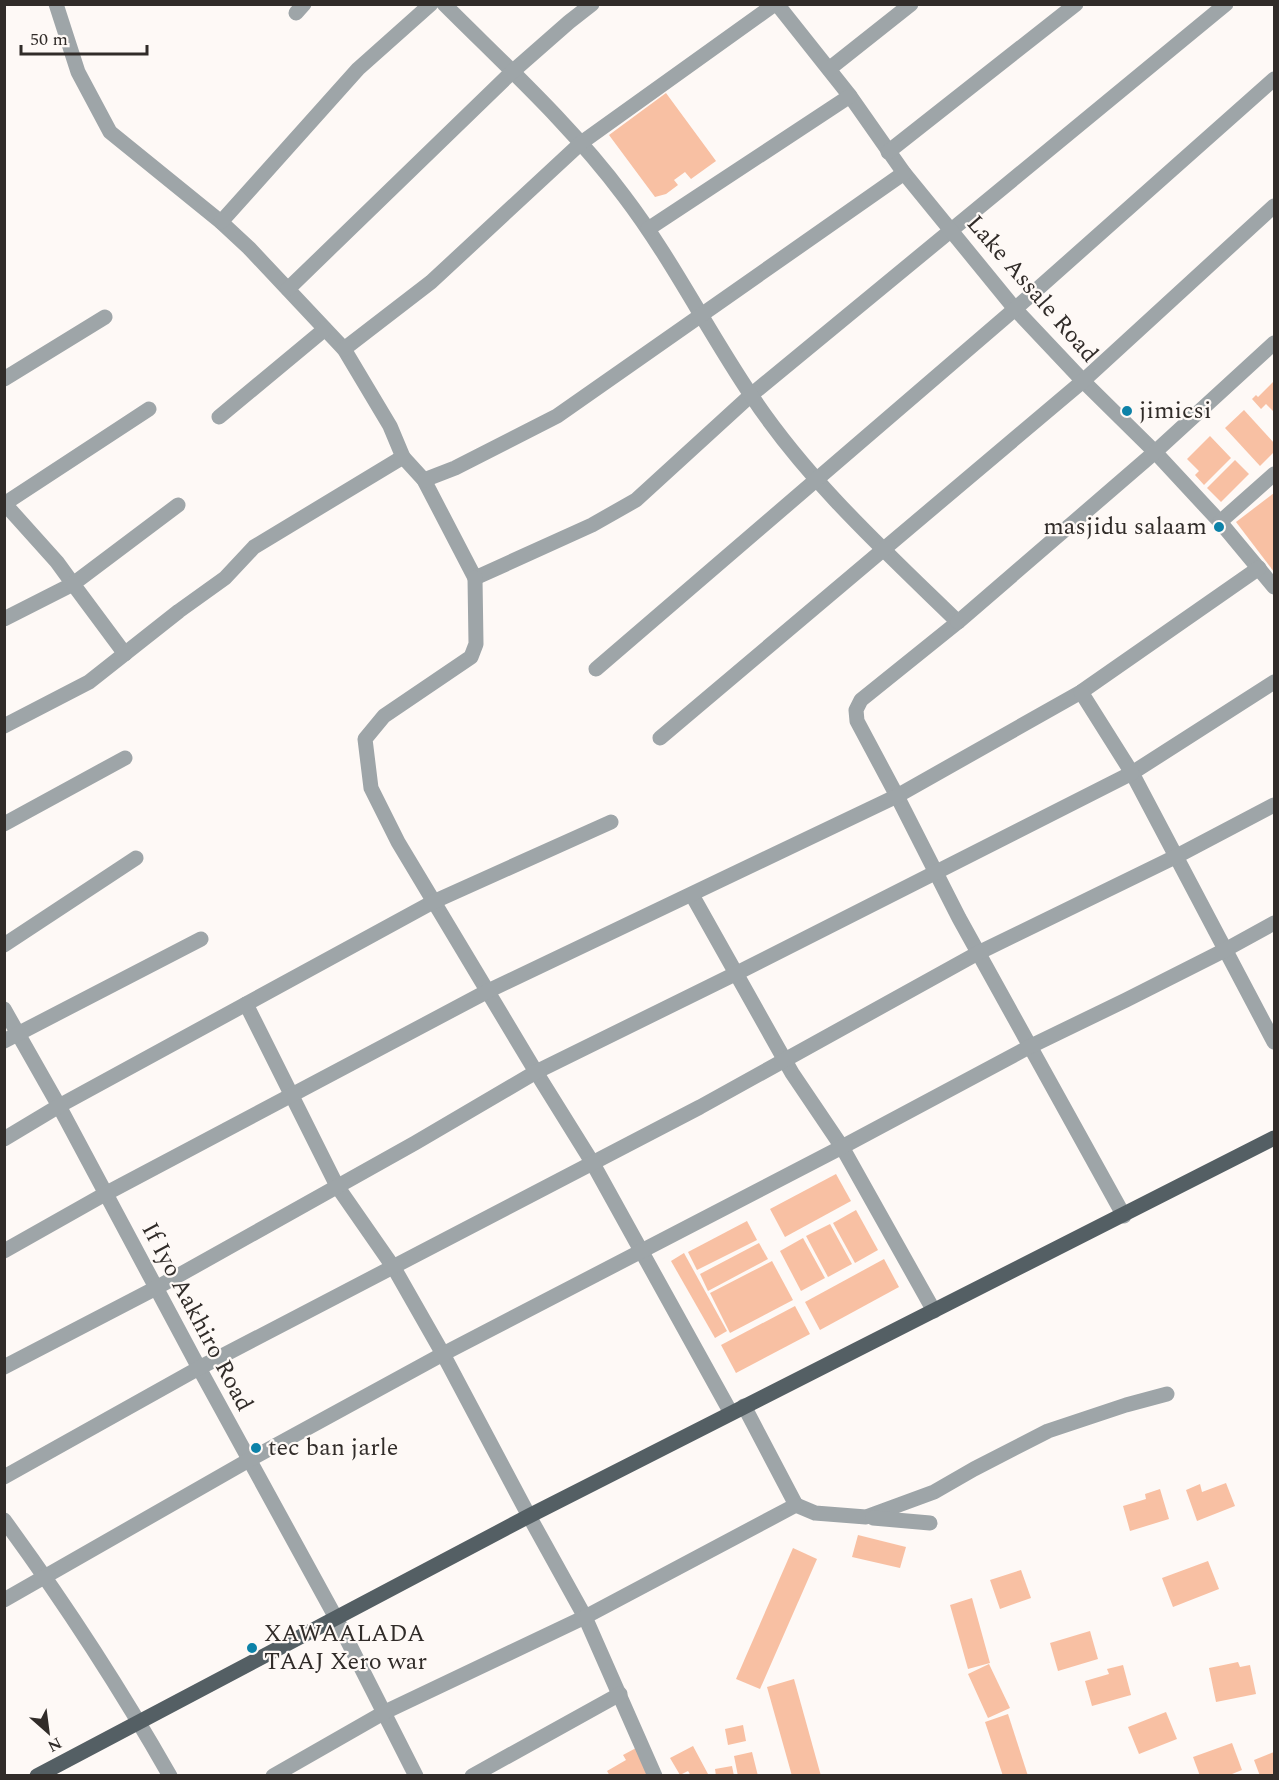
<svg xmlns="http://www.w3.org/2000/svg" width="1279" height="1780" viewBox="0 0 1279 1780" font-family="Spectral,serif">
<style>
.building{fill:#f8c0a3}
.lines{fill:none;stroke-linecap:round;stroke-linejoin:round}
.minor{stroke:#9ea5a8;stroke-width:15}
.major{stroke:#545f64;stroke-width:15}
.poi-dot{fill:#0d82a8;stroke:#fef9f6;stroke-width:2}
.labels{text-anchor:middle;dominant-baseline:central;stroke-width:4.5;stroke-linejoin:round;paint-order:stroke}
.street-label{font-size:24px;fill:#312c29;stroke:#fef9f6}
.poi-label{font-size:24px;fill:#312c29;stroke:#fef9f6;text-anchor:start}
</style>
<rect width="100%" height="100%" fill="#fef9f6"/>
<g class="building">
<polygon points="666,93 716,161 691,179 685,172 674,180 678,185 666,194 655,197 609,135"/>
<polygon points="1274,381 1274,412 1266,404 1261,409 1252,399 1256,395 1258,397"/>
<polygon points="1244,410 1274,443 1274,452 1260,466 1225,428"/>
<polygon points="1210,436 1231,458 1204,485 1195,475 1199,471 1187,459"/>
<polygon points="1235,460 1249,474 1221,502 1207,488"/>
<polygon points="1274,493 1274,572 1236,522"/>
<polygon points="836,1174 851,1201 785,1237 770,1209"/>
<polygon points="856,1210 878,1250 855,1263 833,1223"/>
<polygon points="747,1221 757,1240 697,1270 688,1252"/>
<polygon points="830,1224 852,1264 828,1277 806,1236"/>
<polygon points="803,1238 825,1278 801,1291 780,1251"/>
<polygon points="759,1243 768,1259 708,1291 700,1274"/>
<polygon points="684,1253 727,1331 715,1338 671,1261"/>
<polygon points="884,1259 899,1287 820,1330 805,1302"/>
<polygon points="772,1261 793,1300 730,1333 710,1293"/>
<polygon points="795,1306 810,1334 736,1373 721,1345"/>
<polygon points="1226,1483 1235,1506 1197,1521 1186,1490 1200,1484 1202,1492"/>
<polygon points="1160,1489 1169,1519 1130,1531 1123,1506 1146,1499 1145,1494"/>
<polygon points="858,1535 906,1547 900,1568 852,1557"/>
<polygon points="793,1548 817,1559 760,1689 736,1679"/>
<polygon points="1208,1561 1219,1589 1173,1607 1162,1578"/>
<polygon points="1021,1570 1031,1598 1000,1609 990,1580"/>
<polygon points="972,1598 990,1663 968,1669 950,1605"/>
<polygon points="1090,1631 1098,1659 1058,1671 1050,1643"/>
<polygon points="1238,1662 1240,1667 1250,1665 1256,1694 1216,1702 1209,1668"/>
<polygon points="989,1664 1010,1708 988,1718 968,1674"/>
<polygon points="1123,1665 1131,1695 1092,1706 1085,1681 1109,1674 1107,1669"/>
<polygon points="794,1679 821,1776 792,1776 767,1687"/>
<polygon points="1166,1712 1177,1739 1139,1754 1128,1727"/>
<polygon points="1008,1714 1028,1776 1003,1776 985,1722"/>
<polygon points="743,1725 746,1741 728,1745 725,1729"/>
<polygon points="1232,1743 1242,1770 1227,1776 1200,1776 1193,1757"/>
<polygon points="693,1746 708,1774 705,1776 691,1776 688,1771 680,1775 670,1758"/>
<polygon points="636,1748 651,1776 610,1776 607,1771 626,1760 623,1755"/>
<polygon points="752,1752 758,1776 738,1776 734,1756"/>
<polygon points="1274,1752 1274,1776 1260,1776 1254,1760"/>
<polygon points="732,1766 734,1776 716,1776 715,1769"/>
</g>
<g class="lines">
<g class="minor">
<polyline points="56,4 78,72 110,132 221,222 249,248 344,349 390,426 403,457 424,480 475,578 592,525 636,500 751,395 1226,4"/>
<path d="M444 4C506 66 572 126 624 196 672 259 707 330 751 395 808 481 885 551 958 622L861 700 856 710 857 721 897 796 959 918 1124 1216"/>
<polyline points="777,4 850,96 904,173 1015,309 1083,381 1155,452 1220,522 1274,587"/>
<polyline points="296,13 304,4"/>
<polyline points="829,69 911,4"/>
<polyline points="888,152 1076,4"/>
<polyline points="221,222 358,69 431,4"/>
<polyline points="648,229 850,96"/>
<polyline points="288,289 512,72 569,22 592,4"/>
<polyline points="344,349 431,282 581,143 775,4"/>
<polyline points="4,379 105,317"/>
<polyline points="219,417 325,329"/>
<polyline points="424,480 455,468 557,416 904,173"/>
<polyline points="4,503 57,562 73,584 4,619"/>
<polyline points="4,504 149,409"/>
<polyline points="1220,522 1274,474"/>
<polyline points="475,578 476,644 471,657 384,716 365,739 371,788 398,842 536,1072 592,1162 731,1413"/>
<polyline points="958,622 1155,452 1274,343"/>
<polyline points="125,654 73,584 178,505"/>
<polyline points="596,669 1015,309 1274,79"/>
<polyline points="1274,682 1132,773 1274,1042"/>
<polyline points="4,726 89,682 179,611 225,578 254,547 403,457"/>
<polyline points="660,738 1083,381 1274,206"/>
<polyline points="4,824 125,758"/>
<polyline points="692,895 792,1073 842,1147 934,1311"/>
<polyline points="4,945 136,858"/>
<polyline points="246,1004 337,1186 394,1268 443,1354 529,1516 585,1617 655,1776"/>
<polyline points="4,1009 59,1106 199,1368 336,1618 416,1776"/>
<polyline points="4,1041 201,939"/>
<polyline points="4,1139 59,1106 433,902 611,822"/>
<polyline points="4,1251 105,1194 488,991 897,796 1081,692 1259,568"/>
<polyline points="4,1367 156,1288 415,1143 536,1072 737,973 1132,773 1081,692"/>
<polyline points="4,1477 199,1368 700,1107 978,953 1177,856 1274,805"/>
<polyline points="796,1505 815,1513 866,1517 934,1492 974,1469 1048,1431 1126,1405 1167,1394"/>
<polyline points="873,1518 930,1523"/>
<path d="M4 1520C64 1602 120 1688 170 1776"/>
<polyline points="4,1600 249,1460 443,1354 842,1147 1029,1047 1126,1000 1225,950 1274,923"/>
<polyline points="273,1776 385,1712 585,1617 796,1505 744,1406"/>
<polyline points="472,1776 620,1694"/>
</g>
<polyline class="major" points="37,1776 529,1516 1274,1138"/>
</g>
<g class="poi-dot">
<circle cx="1127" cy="411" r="6"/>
<circle cx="1219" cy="527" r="6"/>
<circle cx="256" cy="1448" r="6"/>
<circle cx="252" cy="1648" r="6"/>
</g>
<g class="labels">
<g class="street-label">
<text transform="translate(1032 289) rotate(49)">Lake Assale Road</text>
<text transform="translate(197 1317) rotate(62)">If Iyo Aakhiro Road</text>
</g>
<g class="poi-label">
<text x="1139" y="411">jimicsi</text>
<text x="1207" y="527" text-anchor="end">masjidu salaam</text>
<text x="268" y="1448">tec ban jarle</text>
<text x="264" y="1634">XAWAALADA<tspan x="264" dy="28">TAAJ Xero war</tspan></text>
</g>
</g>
<rect width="1279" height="1780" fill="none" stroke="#312c29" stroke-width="12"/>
<g transform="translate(48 1732) rotate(152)" stroke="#fef9f6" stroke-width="4.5" paint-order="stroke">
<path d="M0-4.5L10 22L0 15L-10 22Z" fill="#312c29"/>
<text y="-9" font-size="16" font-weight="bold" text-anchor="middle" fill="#312c29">N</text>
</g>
<path d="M21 45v9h126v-9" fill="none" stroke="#312c29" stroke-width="3"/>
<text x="30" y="45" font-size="18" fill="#312c29" stroke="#fef9f6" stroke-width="4.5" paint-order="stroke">50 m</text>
</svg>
